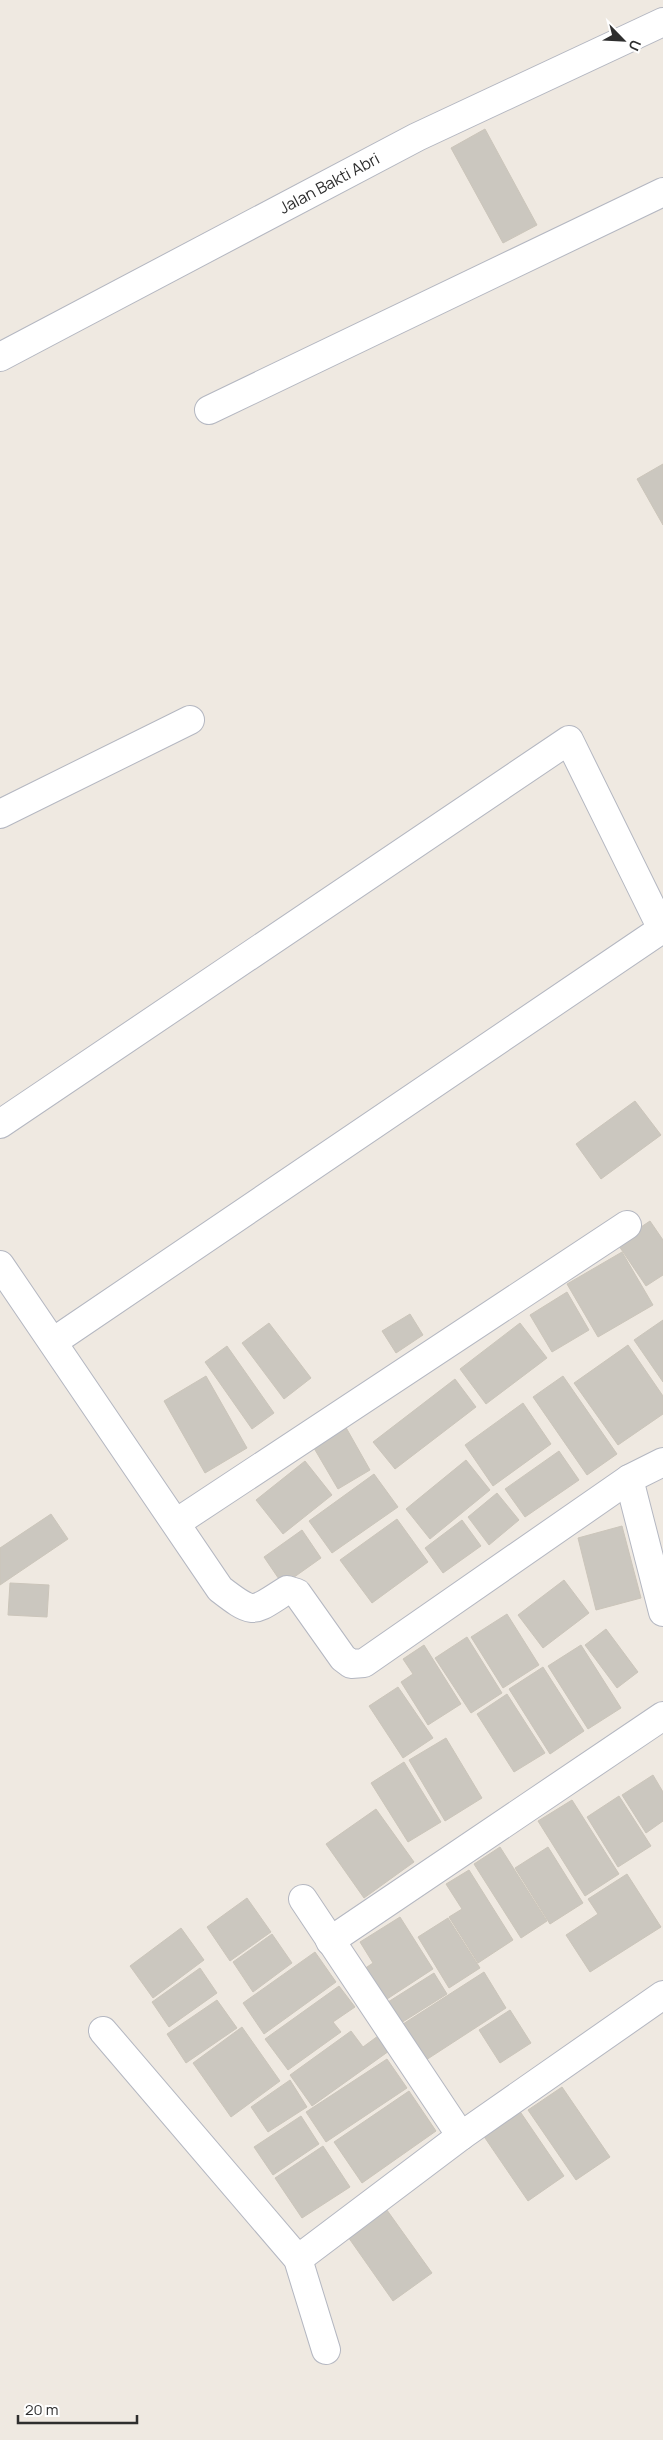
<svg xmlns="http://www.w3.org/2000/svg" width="663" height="2440" viewBox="0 0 663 2440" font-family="Manrope,sans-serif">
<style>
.building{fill:#cbc7bf;stroke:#cbc5ba}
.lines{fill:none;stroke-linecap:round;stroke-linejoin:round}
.minor-casing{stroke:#b4b7c1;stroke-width:30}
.tertiary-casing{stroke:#b4b7c1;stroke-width:30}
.minor{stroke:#fff;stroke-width:28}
.tertiary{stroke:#fff;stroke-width:28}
.labels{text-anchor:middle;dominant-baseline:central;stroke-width:4.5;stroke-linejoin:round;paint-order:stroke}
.street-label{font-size:16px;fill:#2e2e2e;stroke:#fff}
</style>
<rect width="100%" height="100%" fill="#efe9e1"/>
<g class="building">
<polygon points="485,129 537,225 503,243 451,148"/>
<polygon points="663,464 663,525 637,479"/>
<polygon points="635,1101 661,1135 601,1179 576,1144"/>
<polygon points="650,1221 663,1240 663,1275 646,1286 617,1243"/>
<polygon points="622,1252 653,1305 598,1337 567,1284"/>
<polygon points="567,1292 589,1330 552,1352 530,1315"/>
<polygon points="410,1314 423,1335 396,1353 382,1331"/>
<polygon points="663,1320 663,1382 634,1340"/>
<polygon points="269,1323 311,1378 284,1399 242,1343"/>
<polygon points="520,1323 547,1358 486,1404 460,1369"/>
<polygon points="628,1345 663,1396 663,1414 618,1445 574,1383"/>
<polygon points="227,1346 274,1413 252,1429 205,1362"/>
<polygon points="206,1376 247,1448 205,1473 164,1401"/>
<polygon points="563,1376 617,1454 587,1475 533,1397"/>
<polygon points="455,1379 476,1407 395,1469 373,1442"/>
<polygon points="523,1403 551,1444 493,1486 465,1445"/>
<polygon points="344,1424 370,1470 338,1489 311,1443"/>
<polygon points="559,1451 579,1480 525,1517 505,1489"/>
<polygon points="466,1460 490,1490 430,1539 406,1509"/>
<polygon points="305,1461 332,1495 283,1534 256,1500"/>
<polygon points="374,1474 398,1507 332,1553 309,1521"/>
<polygon points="497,1493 519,1520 489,1545 468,1517"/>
<polygon points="51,1514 68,1539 0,1585 0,1548"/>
<polygon points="397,1519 428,1562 372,1603 340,1560"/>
<polygon points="462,1520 481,1546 443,1573 425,1548"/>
<polygon points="622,1526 641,1598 596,1610 578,1538"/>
<polygon points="302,1530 321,1558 283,1585 264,1557"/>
<polygon points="564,1580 589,1613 543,1648 518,1615"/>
<polygon points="10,1583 49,1585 47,1617 8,1615"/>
<polygon points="507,1614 539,1665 503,1688 471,1637"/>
<polygon points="606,1629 638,1672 617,1688 585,1645"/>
<polygon points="467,1637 502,1693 471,1713 435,1658"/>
<polygon points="424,1645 461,1704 428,1725 401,1682 413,1674 403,1659"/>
<polygon points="581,1645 621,1708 588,1729 548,1666"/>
<polygon points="543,1667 584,1731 550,1754 509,1689"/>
<polygon points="398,1687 433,1738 403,1758 369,1706"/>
<polygon points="507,1694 545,1753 514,1772 477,1714"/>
<polygon points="446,1738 482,1798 445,1821 409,1760"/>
<polygon points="404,1762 441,1822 408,1842 371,1783"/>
<polygon points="653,1775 663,1792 663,1821 646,1833 622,1795"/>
<polygon points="619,1796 651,1846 618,1867 587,1817"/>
<polygon points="572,1800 619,1874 585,1896 538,1821"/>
<polygon points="376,1809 414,1862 364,1898 326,1844"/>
<polygon points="500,1847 547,1921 521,1938 474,1864"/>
<polygon points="548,1847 583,1903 550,1924 515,1868"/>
<polygon points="469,1870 513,1940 478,1963 449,1917 462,1909 446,1884"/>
<polygon points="627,1874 661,1927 590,1972 566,1935 598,1914 588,1899"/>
<polygon points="247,1898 271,1932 230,1961 207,1927"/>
<polygon points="400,1917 433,1969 384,2001 364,1969 373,1963 360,1942"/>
<polygon points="448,1918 480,1968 449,1988 418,1937"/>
<polygon points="181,1928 204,1960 153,1998 130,1966"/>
<polygon points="272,1934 292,1963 253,1992 233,1962"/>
<polygon points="315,1952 336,1982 264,2034 243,2003"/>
<polygon points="200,1968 217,1993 169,2027 152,2002"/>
<polygon points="484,1972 506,2008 426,2060 403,2024"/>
<polygon points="434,1973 447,1994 401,2023 388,2002"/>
<polygon points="339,1986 355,2007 333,2022 341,2032 288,2070 265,2039"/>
<polygon points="217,2000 237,2028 186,2063 167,2034"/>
<polygon points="510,2010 531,2043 500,2063 479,2030"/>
<polygon points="242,2027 280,2081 231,2117 193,2063"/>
<polygon points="351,2031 363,2047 378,2036 389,2051 312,2106 290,2075"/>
<polygon points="387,2059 407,2088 326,2142 306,2112"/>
<polygon points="290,2080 307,2107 268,2132 251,2107"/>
<polygon points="562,2087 610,2157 576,2180 528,2110"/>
<polygon points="409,2091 436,2131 362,2183 334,2142"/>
<polygon points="519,2110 564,2176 528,2201 483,2135"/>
<polygon points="301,2116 319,2144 273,2175 254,2147"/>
<polygon points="323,2146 350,2187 302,2218 275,2178"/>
<polygon points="384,2206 432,2273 393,2301 346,2234"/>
</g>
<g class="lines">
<defs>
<g id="minor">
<polyline points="209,410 663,192"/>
<polyline points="0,814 190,720"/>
<polyline points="0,1124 569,740 662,929 53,1342"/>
<path d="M0 1265 220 1589C255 1616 252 1612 287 1590L297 1593 343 1658 351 1664 364 1663 629 1479 663 1462"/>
<polyline points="629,1479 663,1612"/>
<polyline points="176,1523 627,1225"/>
<polyline points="303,1899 461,2136"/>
<polyline points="330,1941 663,1716"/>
<polyline points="103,2031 298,2259 326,2350"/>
<polyline points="298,2259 461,2136 663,1995"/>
</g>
<polyline id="tertiary" points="0,357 417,137 663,22"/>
</defs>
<use href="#minor" class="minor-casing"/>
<use href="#tertiary" class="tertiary-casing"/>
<use href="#minor" class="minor"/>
<use href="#tertiary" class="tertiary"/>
</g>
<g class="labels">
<g class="street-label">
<text transform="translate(329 183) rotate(-28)">Jalan Bakti Abri</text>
</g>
</g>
<g transform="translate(623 40) rotate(114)" stroke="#ffffff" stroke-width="4" paint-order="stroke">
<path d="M0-4L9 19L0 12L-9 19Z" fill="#2e2e2e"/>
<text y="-8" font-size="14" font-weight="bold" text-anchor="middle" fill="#2e2e2e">U</text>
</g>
<path d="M18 2415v8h119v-8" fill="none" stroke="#2e2e2e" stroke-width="2.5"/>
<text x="25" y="2415" font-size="15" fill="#2e2e2e" stroke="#ffffff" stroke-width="4" paint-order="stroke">20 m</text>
</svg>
